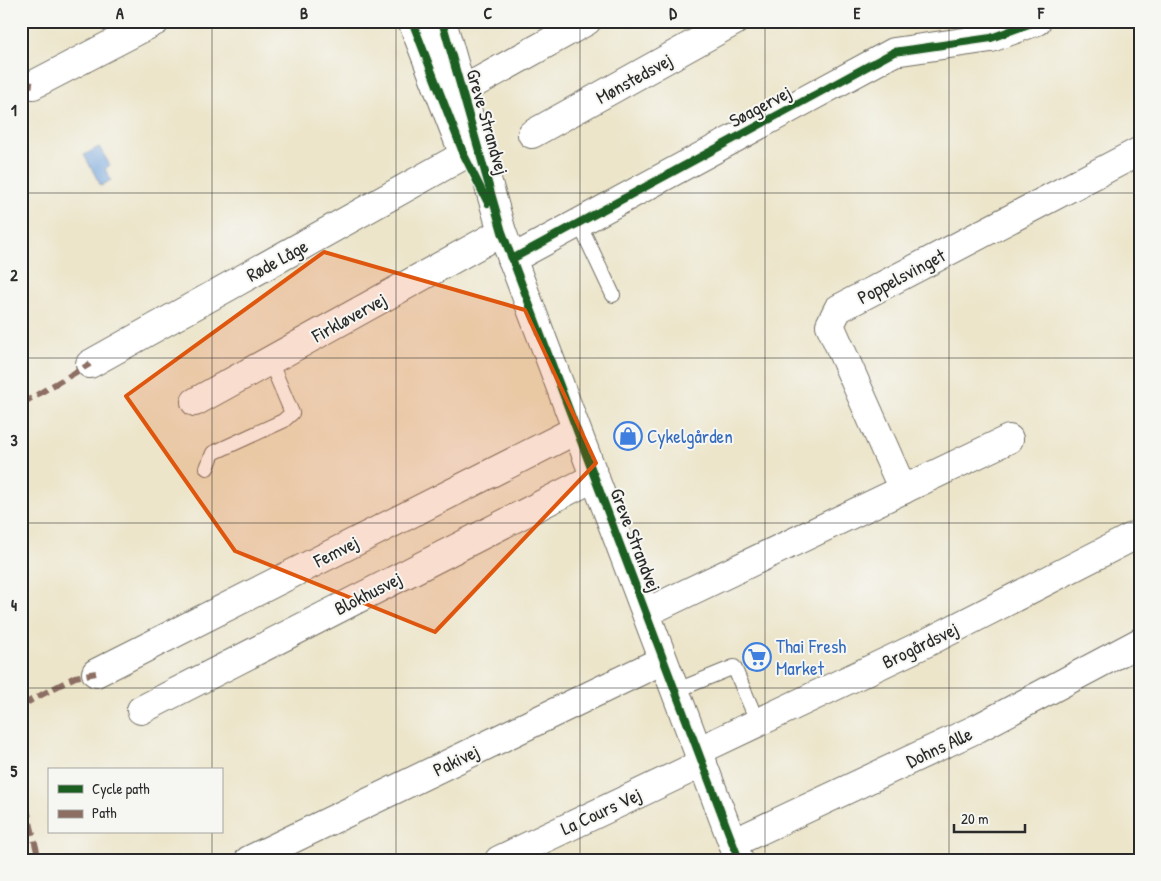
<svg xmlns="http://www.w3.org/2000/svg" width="1161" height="881" viewBox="0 0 1161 881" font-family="'Patrick Hand',sans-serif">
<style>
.water{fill:#70a2db;stroke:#4e6683}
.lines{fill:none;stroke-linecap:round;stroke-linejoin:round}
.lane-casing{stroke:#6f6c63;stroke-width:16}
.street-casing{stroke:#6f6c63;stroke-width:30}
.secondary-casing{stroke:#6f6c63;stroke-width:30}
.lane{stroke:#fff;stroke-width:14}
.street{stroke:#fff;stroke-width:28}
.secondary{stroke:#fff;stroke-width:28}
.quiet{stroke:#8d6e63;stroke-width:6;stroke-dasharray:12 6;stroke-linecap:butt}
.cycleway-casing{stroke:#f6f6f2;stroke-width:11}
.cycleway{stroke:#1b5e20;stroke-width:8}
.marked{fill:#df570e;fill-opacity:0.2;stroke:#df570e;stroke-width:4;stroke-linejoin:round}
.grid{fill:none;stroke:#2b2b2b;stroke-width:1;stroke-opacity:0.55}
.labels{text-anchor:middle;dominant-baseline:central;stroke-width:4;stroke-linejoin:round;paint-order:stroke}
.street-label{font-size:19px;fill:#2b2b2b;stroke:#f6f6f2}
.shop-label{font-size:19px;fill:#366cbe;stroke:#f6f6f2;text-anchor:start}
.neatline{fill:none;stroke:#2b2b2b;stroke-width:2}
.grid-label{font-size:16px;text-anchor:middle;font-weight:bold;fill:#2b2b2b}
</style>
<rect width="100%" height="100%" fill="#f6f6f2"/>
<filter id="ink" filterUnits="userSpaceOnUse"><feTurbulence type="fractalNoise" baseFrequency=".02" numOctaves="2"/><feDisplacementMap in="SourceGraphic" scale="10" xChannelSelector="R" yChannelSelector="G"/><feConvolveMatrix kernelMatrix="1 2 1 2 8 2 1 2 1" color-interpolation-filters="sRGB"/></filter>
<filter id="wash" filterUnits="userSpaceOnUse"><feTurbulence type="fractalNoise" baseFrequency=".0096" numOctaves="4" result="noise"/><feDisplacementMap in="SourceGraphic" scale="20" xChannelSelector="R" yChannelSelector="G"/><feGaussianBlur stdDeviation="1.12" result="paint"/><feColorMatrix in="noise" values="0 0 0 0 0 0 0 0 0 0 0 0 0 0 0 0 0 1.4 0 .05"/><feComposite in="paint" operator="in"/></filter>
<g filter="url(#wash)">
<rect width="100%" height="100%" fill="#ece5ca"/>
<polygon class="water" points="99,147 110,165 105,169 111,180 101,186 84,155"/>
</g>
<g filter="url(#ink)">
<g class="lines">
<defs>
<g id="lane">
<polyline points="579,223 613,295"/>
<polyline points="207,468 213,453 283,421 292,413 270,361"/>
<polyline points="675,691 734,667 758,723"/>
</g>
<g id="street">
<polyline points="33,85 156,21"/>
<polyline points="461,91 587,21"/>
<polyline points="532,134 735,21"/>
<polyline points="512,259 894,52 991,38 1037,21"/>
<polyline points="90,364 464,155"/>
<polyline points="195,402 502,232"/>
<polyline points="903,490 830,325 838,309 1140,151"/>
<polyline points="647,612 1009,439"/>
<polyline points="96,673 576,430"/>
<polyline points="141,710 595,477"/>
<polyline points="698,751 928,642 1140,533"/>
<polyline points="733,843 978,728 1140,642"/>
<polyline points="249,860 663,660"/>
<polyline points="499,860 703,763"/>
</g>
<g id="secondary">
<polyline points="412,21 462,150"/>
<polyline points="442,21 502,232 739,860"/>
</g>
</defs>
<use href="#lane" class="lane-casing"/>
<use href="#street" class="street-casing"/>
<use href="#secondary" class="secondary-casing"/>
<use href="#lane" class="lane"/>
<use href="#street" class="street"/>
<use href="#secondary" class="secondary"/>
<g class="quiet">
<polyline points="21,83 33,85"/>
<polyline points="21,404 90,364"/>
<polyline points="21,703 28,702 75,677 96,673"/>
<polyline points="21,770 24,797 39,860"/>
</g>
<defs>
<g id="cycleway">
<polyline points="412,21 464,155 488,203"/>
<polyline points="442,21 502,232 739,860"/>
<polyline points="512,259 894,52 991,38 1037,21"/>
</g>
</defs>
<use href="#cycleway" class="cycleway-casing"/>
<use href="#cycleway" class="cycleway"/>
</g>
</g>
<path class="marked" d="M324 252 525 310 596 463 435 632 235 551 126 396Z"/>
<path class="grid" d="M212 21V770M396 21V860M580 21V860M765 21V860M949 21V860M21 193H1140M21 358H1140M21 523H1140M21 688H1140M212 832V860"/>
<defs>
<symbol id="shop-ring" viewBox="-11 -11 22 22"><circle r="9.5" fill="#f6f6f2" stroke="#3f7fe0" stroke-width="1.5"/><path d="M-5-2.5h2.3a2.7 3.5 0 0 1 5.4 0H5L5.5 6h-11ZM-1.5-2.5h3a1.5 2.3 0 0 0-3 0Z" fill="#3f7fe0"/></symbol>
<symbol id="supermarket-ring" viewBox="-11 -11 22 22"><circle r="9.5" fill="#f6f6f2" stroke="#3f7fe0" stroke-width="1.5"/><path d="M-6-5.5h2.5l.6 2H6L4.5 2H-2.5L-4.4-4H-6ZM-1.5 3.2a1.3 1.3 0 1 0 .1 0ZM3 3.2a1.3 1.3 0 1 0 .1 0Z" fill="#3f7fe0"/></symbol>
</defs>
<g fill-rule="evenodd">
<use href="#shop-ring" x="612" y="420" width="32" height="32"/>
<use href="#supermarket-ring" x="741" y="641" width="32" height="32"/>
</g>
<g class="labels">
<g class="street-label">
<text transform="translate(634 78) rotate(-29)">Mønstedsvej</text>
<text transform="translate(760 106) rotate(-28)">Søagervej</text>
<text transform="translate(488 122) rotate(74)">Greve Strandvej</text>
<text transform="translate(277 260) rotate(-29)">Røde Låge</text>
<text transform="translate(901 276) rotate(-28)">Poppelsvinget</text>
<text transform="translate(349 317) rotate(-29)">Firkløvervej</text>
<text transform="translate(636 540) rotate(69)">Greve Strandvej</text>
<text transform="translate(336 551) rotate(-27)">Femvej</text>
<text transform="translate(368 593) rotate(-27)">Blokhusvej</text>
<text transform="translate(920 645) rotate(-26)">Brogårdsvej</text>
<text transform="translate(939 747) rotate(-25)">Dohns Alle</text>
<text transform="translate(456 760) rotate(-26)">Pakivej</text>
<text transform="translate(601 811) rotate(-25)">La Cours Vej</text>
</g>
<g class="shop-label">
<text x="647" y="436">Cykelgården</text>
<text x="776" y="646">Thai Fresh<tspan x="776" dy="22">Market</tspan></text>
</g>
</g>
<rect width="1161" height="881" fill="none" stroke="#f6f6f2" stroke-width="55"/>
<rect x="48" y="768" width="175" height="65" fill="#f6f6f2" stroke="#a5a5a2"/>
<rect x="58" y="785" width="25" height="8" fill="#1b5e20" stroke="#a5a5a2"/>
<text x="92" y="794" font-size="15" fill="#2b2b2b">Cycle path</text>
<rect x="58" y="810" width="25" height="8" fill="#8d6e63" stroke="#a5a5a2"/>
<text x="92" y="818" font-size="15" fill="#2b2b2b">Path</text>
<path d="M954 824v8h71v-8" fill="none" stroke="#2b2b2b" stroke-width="2.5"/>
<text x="961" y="824" font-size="15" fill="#2b2b2b" stroke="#f6f6f2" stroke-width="4" paint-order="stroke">20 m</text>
<rect x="28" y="28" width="1106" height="826" class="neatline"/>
<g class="grid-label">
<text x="120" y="19">A</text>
<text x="304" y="19">B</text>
<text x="488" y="19">C</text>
<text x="673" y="19">D</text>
<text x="857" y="19">E</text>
<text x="1041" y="19">F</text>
<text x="14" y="116">1</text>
<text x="14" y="281">2</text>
<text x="14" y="446">3</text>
<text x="14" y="611">4</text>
<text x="14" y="777">5</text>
</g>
</svg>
